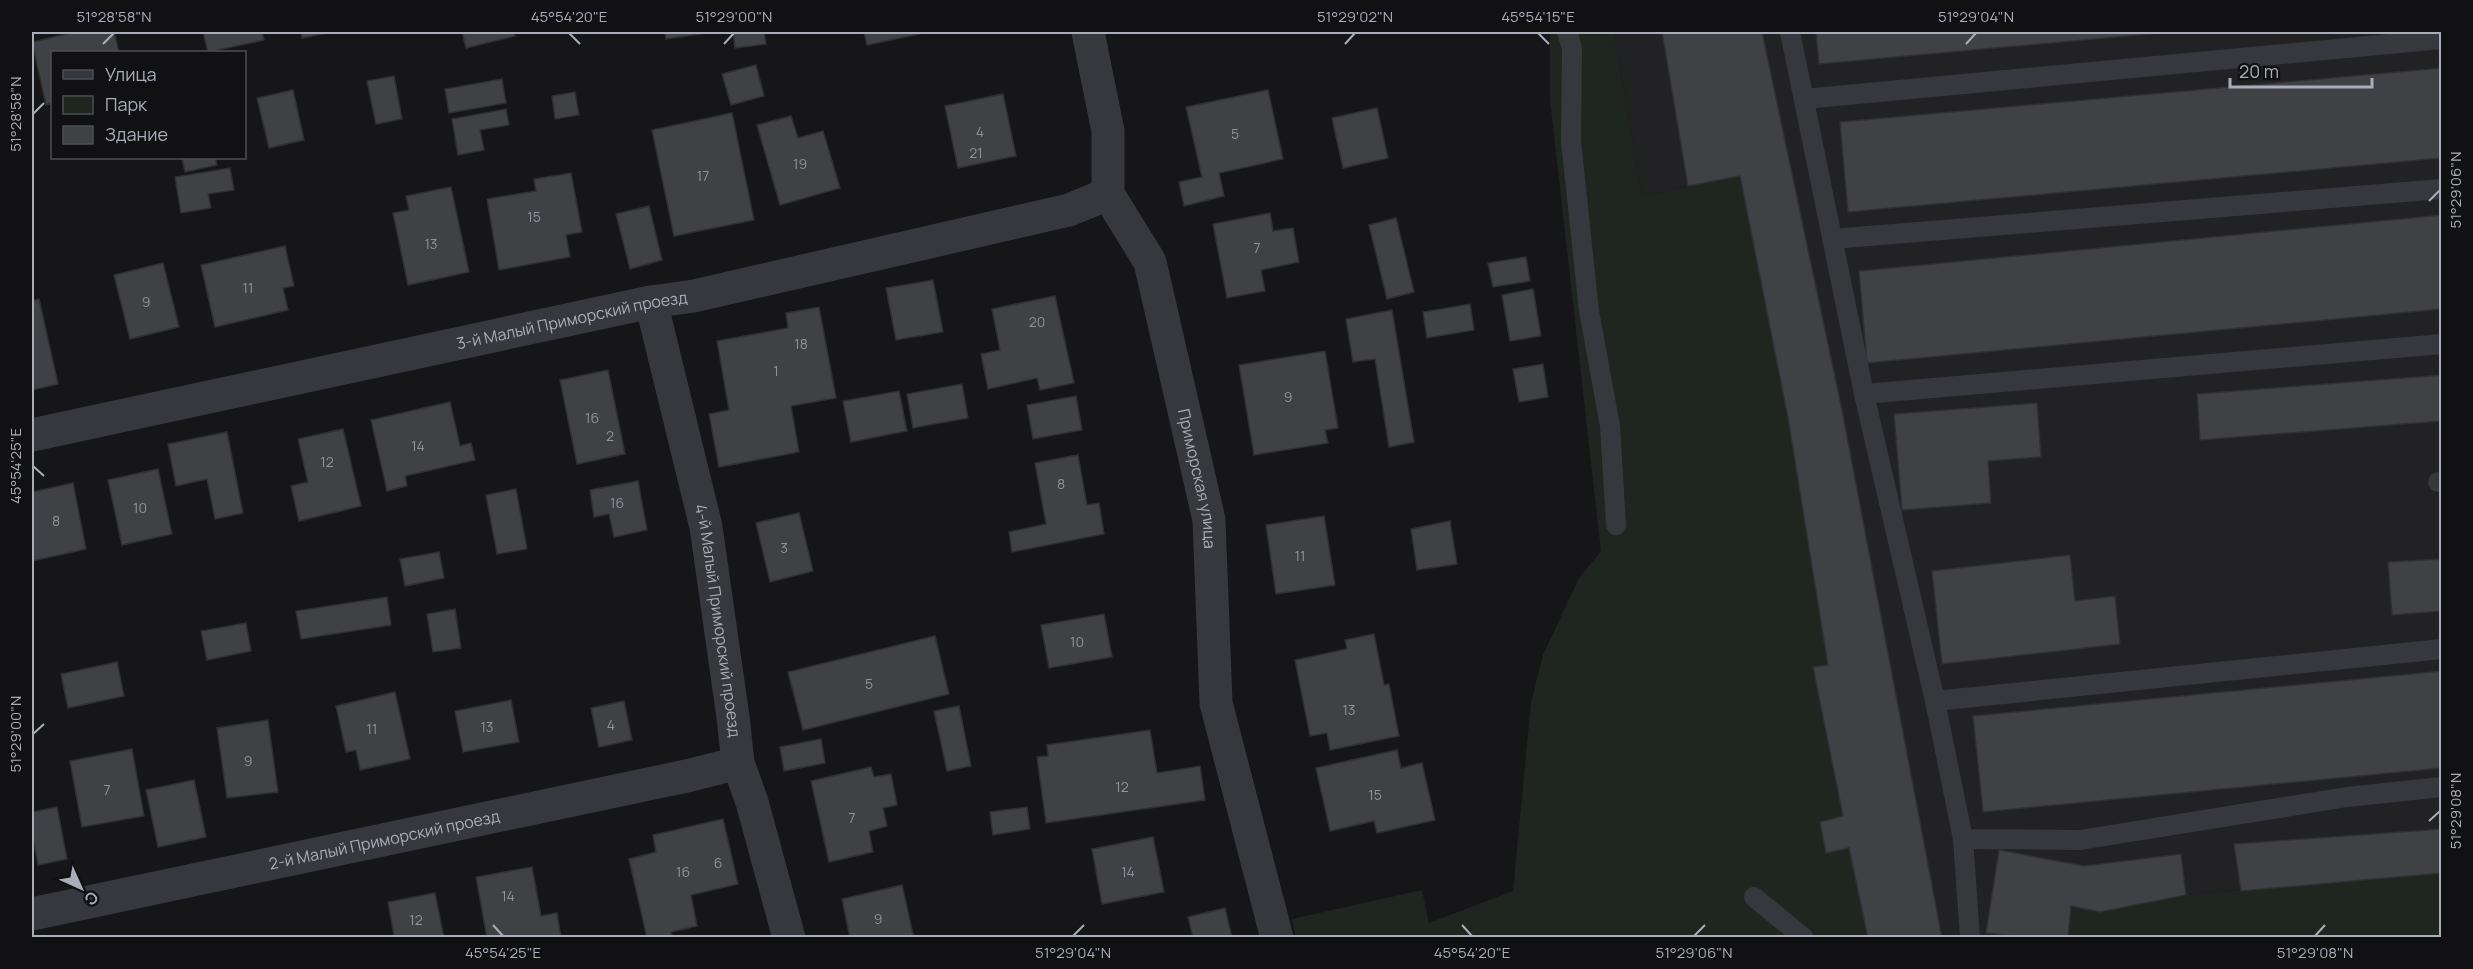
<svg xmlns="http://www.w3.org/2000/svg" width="2473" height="969" viewBox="0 0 2473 969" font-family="Manrope,sans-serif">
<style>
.built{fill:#222225}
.green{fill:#1e261f}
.building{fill:#404145;stroke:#303034;stroke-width:1.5}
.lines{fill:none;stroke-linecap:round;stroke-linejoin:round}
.service{stroke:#37383d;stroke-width:20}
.minor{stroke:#37383d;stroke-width:33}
.ticks{fill:none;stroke:#a8adb8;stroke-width:2}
.labels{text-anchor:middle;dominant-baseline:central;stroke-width:5;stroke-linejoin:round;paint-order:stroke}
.number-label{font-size:14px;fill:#8e929b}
.street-label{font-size:16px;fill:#a8adb8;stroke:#111113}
.neatline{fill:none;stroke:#a8adb8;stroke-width:2}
.ticks-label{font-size:15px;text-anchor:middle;fill:#a8adb8}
</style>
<rect width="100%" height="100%" fill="#161618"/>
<polygon class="built" points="1614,32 2441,32 2441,873 2186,895 2100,912 2071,906 2068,937 1868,937 1849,848 1826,853 1820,822 1843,816 1813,667 1827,665 1788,418 1740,176 1642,196"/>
<g class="green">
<polygon points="1550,32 1614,32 1642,196 1740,176 1788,418 1828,665 1813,668 1843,816 1820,823 1826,853 1849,848 1868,937 1296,938 1292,919 1422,890 1429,923 1513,891 1531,702 1543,655 1579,578 1601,551 1550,100"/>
<polygon points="2441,873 2441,937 2068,938 2071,906 2100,912 2186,895"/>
</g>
<g class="building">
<polygon points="76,32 114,32 119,52 52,52 52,103 46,105 32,42"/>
<polygon points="203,32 262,32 264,40 208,52"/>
<polygon points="301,32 332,32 302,38"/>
<polygon points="462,32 514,32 515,36 466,48"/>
<polygon points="665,32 714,32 666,39"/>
<polygon points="733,32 764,32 766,44 735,48"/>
<polygon points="864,32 928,32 867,45"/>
<polygon points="1662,32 1762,32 1842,410 1942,938 1868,938 1849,848 1826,853 1820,822 1843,816 1813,667 1828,665 1788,418 1740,176 1688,186"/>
<polygon points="1816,32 2171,32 1819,64"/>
<polygon points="756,65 764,96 731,105 722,74"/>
<polygon points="2442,68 2442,158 1848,212 1840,122"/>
<polygon points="394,76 402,119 376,124 367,81"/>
<polygon points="502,79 506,103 449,113 445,89"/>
<polygon points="293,90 304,140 269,148 257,98"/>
<polygon points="1268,90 1283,159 1219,173 1224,196 1184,206 1179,182 1202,177 1186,107"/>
<polygon points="575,92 579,115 555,119 552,96"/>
<polygon points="1003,94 1016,156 958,168 945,106"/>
<polygon points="1377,108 1388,158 1343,168 1332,118"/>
<polygon points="506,109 509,125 480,130 484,150 458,155 452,119"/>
<polygon points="732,113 754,220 674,236 652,130"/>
<polygon points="791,116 798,138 823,131 840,188 780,205 757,125"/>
<polygon points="182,158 215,158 217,165 185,172"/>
<polygon points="230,168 234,190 208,194 211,208 181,213 175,177"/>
<polygon points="571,173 582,232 566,235 570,257 499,270 487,199 536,191 534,179"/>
<polygon points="451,187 469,272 408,285 393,213 409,210 406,196"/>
<polygon points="649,206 662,260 630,269 616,214"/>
<polygon points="1270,213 1273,231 1293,228 1299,262 1261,270 1265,291 1227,298 1213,224"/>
<polygon points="2442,215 2442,309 1867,363 1859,271"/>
<polygon points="1396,218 1414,292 1387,299 1369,225"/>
<polygon points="285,246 294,286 283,288 288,310 215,327 201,265"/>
<polygon points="1526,257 1530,281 1493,287 1488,263"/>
<polygon points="163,263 179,327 130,339 114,275"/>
<polygon points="933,280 943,332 896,340 886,288"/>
<polygon points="1533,289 1541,336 1510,341 1502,295"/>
<polygon points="1055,296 1074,383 1040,390 1037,378 988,389 981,354 1000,350 992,309"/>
<polygon points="39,299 58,384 32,390 32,301"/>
<polygon points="1470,304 1474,330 1427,338 1423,312"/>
<polygon points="819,307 836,398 791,406 799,452 719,467 709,414 729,410 717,341 788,328 786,313"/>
<polygon points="1392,310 1414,442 1389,447 1375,359 1353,362 1346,319"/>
<polygon points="1325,351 1338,428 1325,430 1328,443 1254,455 1239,365"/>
<polygon points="1543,364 1548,397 1519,402 1513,369"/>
<polygon points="608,370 625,454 577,464 560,380"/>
<polygon points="2442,375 2442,421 2200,440 2197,394"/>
<polygon points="962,384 968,418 913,428 907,394"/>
<polygon points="899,391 907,431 851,442 843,401"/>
<polygon points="1076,396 1082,430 1033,439 1027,405"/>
<polygon points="450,402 460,446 471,443 475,460 405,476 407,486 387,491 371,420"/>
<polygon points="2037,403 2041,457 1988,461 1991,503 1902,510 1894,414"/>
<polygon points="343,429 361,506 299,521 291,486 308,482 298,439"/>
<polygon points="227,432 243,513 215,519 207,479 176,486 168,444"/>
<polygon points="1078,455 1087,505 1099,503 1104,534 1012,552 1009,532 1046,524 1035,463"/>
<polygon points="158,469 172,534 122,545 108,480"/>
<polygon points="638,481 647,530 614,537 609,514 594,517 590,490"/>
<polygon points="73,483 86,549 32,561 32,492"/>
<polygon points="516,489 527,549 497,554 486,495"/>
<polygon points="799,513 813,571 770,582 756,523"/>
<polygon points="1324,516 1335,585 1276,594 1266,525"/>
<polygon points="1450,521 1457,564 1417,570 1411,529"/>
<polygon points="439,552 444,578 405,586 400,559"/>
<polygon points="2070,555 2075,601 2115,596 2120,644 1942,664 1932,571"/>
<polygon points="2442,559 2442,611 2392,615 2388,562"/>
<polygon points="387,597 391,625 301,639 296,611"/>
<polygon points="455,609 461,648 433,652 427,614"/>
<polygon points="1104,614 1112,657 1049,668 1041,625"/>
<polygon points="246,623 251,651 207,660 201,631"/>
<polygon points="1374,634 1384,685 1389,684 1399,736 1330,750 1327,733 1310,736 1295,660 1347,649 1345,640"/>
<polygon points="935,636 949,694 803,730 788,672"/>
<polygon points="117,662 124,696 68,708 61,674"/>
<polygon points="2442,671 2442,768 1983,812 1973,716"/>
<polygon points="395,692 410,759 360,770 356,750 346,752 336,706"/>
<polygon points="511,700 519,742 463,752 455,711"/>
<polygon points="624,701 632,740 599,747 591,708"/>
<polygon points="959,706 971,766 947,771 934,711"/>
<polygon points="268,720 278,792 227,798 217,728"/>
<polygon points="1150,730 1157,773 1200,766 1205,800 1046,823 1037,757 1048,756 1047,745"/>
<polygon points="821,739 825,763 784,771 780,747"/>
<polygon points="132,749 144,816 82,827 70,761"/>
<polygon points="1397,750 1401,768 1422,763 1435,820 1377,833 1374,821 1330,831 1316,768"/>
<polygon points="871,767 874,777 891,774 897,805 883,808 887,826 869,831 873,852 829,862 811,781"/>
<polygon points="194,780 206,837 158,847 146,790"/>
<polygon points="57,807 67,859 38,865 32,832 32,812"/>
<polygon points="1027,807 1030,829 993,835 990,812"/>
<polygon points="723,819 738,884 691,895 697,926 671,932 673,938 647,938 629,859 656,852 653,835"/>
<polygon points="2442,829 2442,873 2241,891 2234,844"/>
<polygon points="1153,837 1164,892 1102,904 1092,849"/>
<polygon points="1999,850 2084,866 2181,854 2186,895 2100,912 2071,906 2068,938 2029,938 1986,933"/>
<polygon points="532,867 541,916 557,913 561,938 487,938 476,877"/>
<polygon points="902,885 914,938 850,938 842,899"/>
<polygon points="435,893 444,938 384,938 394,935 388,902"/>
<polygon points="1225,908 1232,938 1193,938 1188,917"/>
</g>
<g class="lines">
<g class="service">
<polyline points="1567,32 1572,48 1571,141 1589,311 1610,426 1616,525"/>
<polyline points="1790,32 1864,394 1935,701 2442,649"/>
<polyline points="1804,99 2442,39"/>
<polyline points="1832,239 2442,189"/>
<polyline points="1864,394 2442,344"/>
<polyline points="2438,482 2442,482"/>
<polyline points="1935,701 1963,839 2080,840 2347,797 2442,787"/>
<polyline points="1963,839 1970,938"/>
<polyline points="1754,897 1804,938"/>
</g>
<g class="minor">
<path id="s1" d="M1088 32 1108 131V194L1150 262 1209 520 1216 703 1277 938"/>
<path id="s2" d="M651 302 706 527 733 717 738 763 752 802 789 938"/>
<path id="s3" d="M32 435 651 302 694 296 1069 210 1108 194"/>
<path id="s4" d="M32 914 691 775 738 763"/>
</g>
</g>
<path class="ticks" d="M569 33 580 44M1538 33 1549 44M103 44 114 33M724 44 734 33M1345 44 1355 33M1966 44 1976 33M33 114 44 103M2429 201 2440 190M33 466 44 476M33 734 44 724M2429 821 2440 811M493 925 503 936M1462 925 1472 936M1073 936 1084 925M1694 936 1705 925M2315 936 2325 925"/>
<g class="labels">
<g class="number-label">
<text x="980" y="131">4</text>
<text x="1235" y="133">5</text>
<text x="976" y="152">21</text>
<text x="800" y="163">19</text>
<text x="703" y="175">17</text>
<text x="534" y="216">15</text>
<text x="431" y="243">13</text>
<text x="1257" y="247">7</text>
<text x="248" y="287">11</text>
<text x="146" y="301">9</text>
<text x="1037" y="321">20</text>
<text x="801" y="343">18</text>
<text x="776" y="370">1</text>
<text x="1288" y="396">9</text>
<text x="592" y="417">16</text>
<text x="610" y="435">2</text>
<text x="418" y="445">14</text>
<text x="327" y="461">12</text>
<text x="1061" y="483">8</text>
<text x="617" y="502">16</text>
<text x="140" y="507">10</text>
<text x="56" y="520">8</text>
<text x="784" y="547">3</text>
<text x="1300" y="555">11</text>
<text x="1077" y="641">10</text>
<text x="869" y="683">5</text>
<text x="1349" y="709">13</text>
<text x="611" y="724">4</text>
<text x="487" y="726">13</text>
<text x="372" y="728">11</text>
<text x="248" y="760">9</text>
<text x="1122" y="786">12</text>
<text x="107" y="789">7</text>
<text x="1375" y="794">15</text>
<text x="852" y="817">7</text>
<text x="718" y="862">6</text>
<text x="683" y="871">16</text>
<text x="1128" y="871">14</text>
<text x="508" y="895">14</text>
<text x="878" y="918">9</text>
<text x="416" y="919">12</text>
</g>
<g class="street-label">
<text stroke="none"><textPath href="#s3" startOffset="552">3-й Малый Приморский проезд</textPath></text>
<text stroke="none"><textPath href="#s1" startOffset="466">Приморская улица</textPath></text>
<text stroke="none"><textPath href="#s2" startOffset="326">4-й Малый Приморский проезд</textPath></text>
<text stroke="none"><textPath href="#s4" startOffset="360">2-й Малый Приморский проезд</textPath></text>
</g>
</g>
<rect width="2473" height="969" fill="none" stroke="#111113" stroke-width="66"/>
<rect x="51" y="51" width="195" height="108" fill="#111113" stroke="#4d4f55" stroke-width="1.5"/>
<rect x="63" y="70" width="30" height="9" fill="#37383d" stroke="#4d4f55" stroke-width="1.5"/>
<text x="105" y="81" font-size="18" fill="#a8adb8">Улица</text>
<rect x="63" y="96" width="30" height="18" fill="#1e261f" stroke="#4d4f55" stroke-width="1.5"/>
<text x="105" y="111" font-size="18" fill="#a8adb8">Парк</text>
<rect x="63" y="126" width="30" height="18" fill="#404145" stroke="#4d4f55" stroke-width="1.5"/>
<text x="105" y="141" font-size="18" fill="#a8adb8">Здание</text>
<g transform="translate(81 888) rotate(135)" stroke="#111113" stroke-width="4.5" paint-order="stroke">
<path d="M0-4.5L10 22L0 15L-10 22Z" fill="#a8adb8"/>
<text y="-9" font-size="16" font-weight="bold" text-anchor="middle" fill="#a8adb8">С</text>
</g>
<path d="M2230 78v9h142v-9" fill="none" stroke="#a8adb8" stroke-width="3"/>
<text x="2239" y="78" font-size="18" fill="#a8adb8" stroke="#111113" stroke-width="4.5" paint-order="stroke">20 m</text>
<rect x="33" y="33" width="2407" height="903" class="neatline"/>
<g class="ticks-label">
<text x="114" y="22">51°28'58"N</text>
<text x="569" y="22">45°54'20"E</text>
<text x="734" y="22">51°29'00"N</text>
<text x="1355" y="22">51°29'02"N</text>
<text x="1538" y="22">45°54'15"E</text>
<text x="1976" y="22">51°29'04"N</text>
<text transform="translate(16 114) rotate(-90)" y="5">51°28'58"N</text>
<text transform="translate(2456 190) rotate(-90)" y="5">51°29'06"N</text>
<text transform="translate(16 466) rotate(-90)" y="5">45°54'25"E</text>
<text transform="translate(16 734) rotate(-90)" y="5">51°29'00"N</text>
<text transform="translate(2456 811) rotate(-90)" y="5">51°29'08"N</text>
<text x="503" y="958">45°54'25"E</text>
<text x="1073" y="958">51°29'04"N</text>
<text x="1472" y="958">45°54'20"E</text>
<text x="1694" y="958">51°29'06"N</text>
<text x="2315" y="958">51°29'08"N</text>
</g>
</svg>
